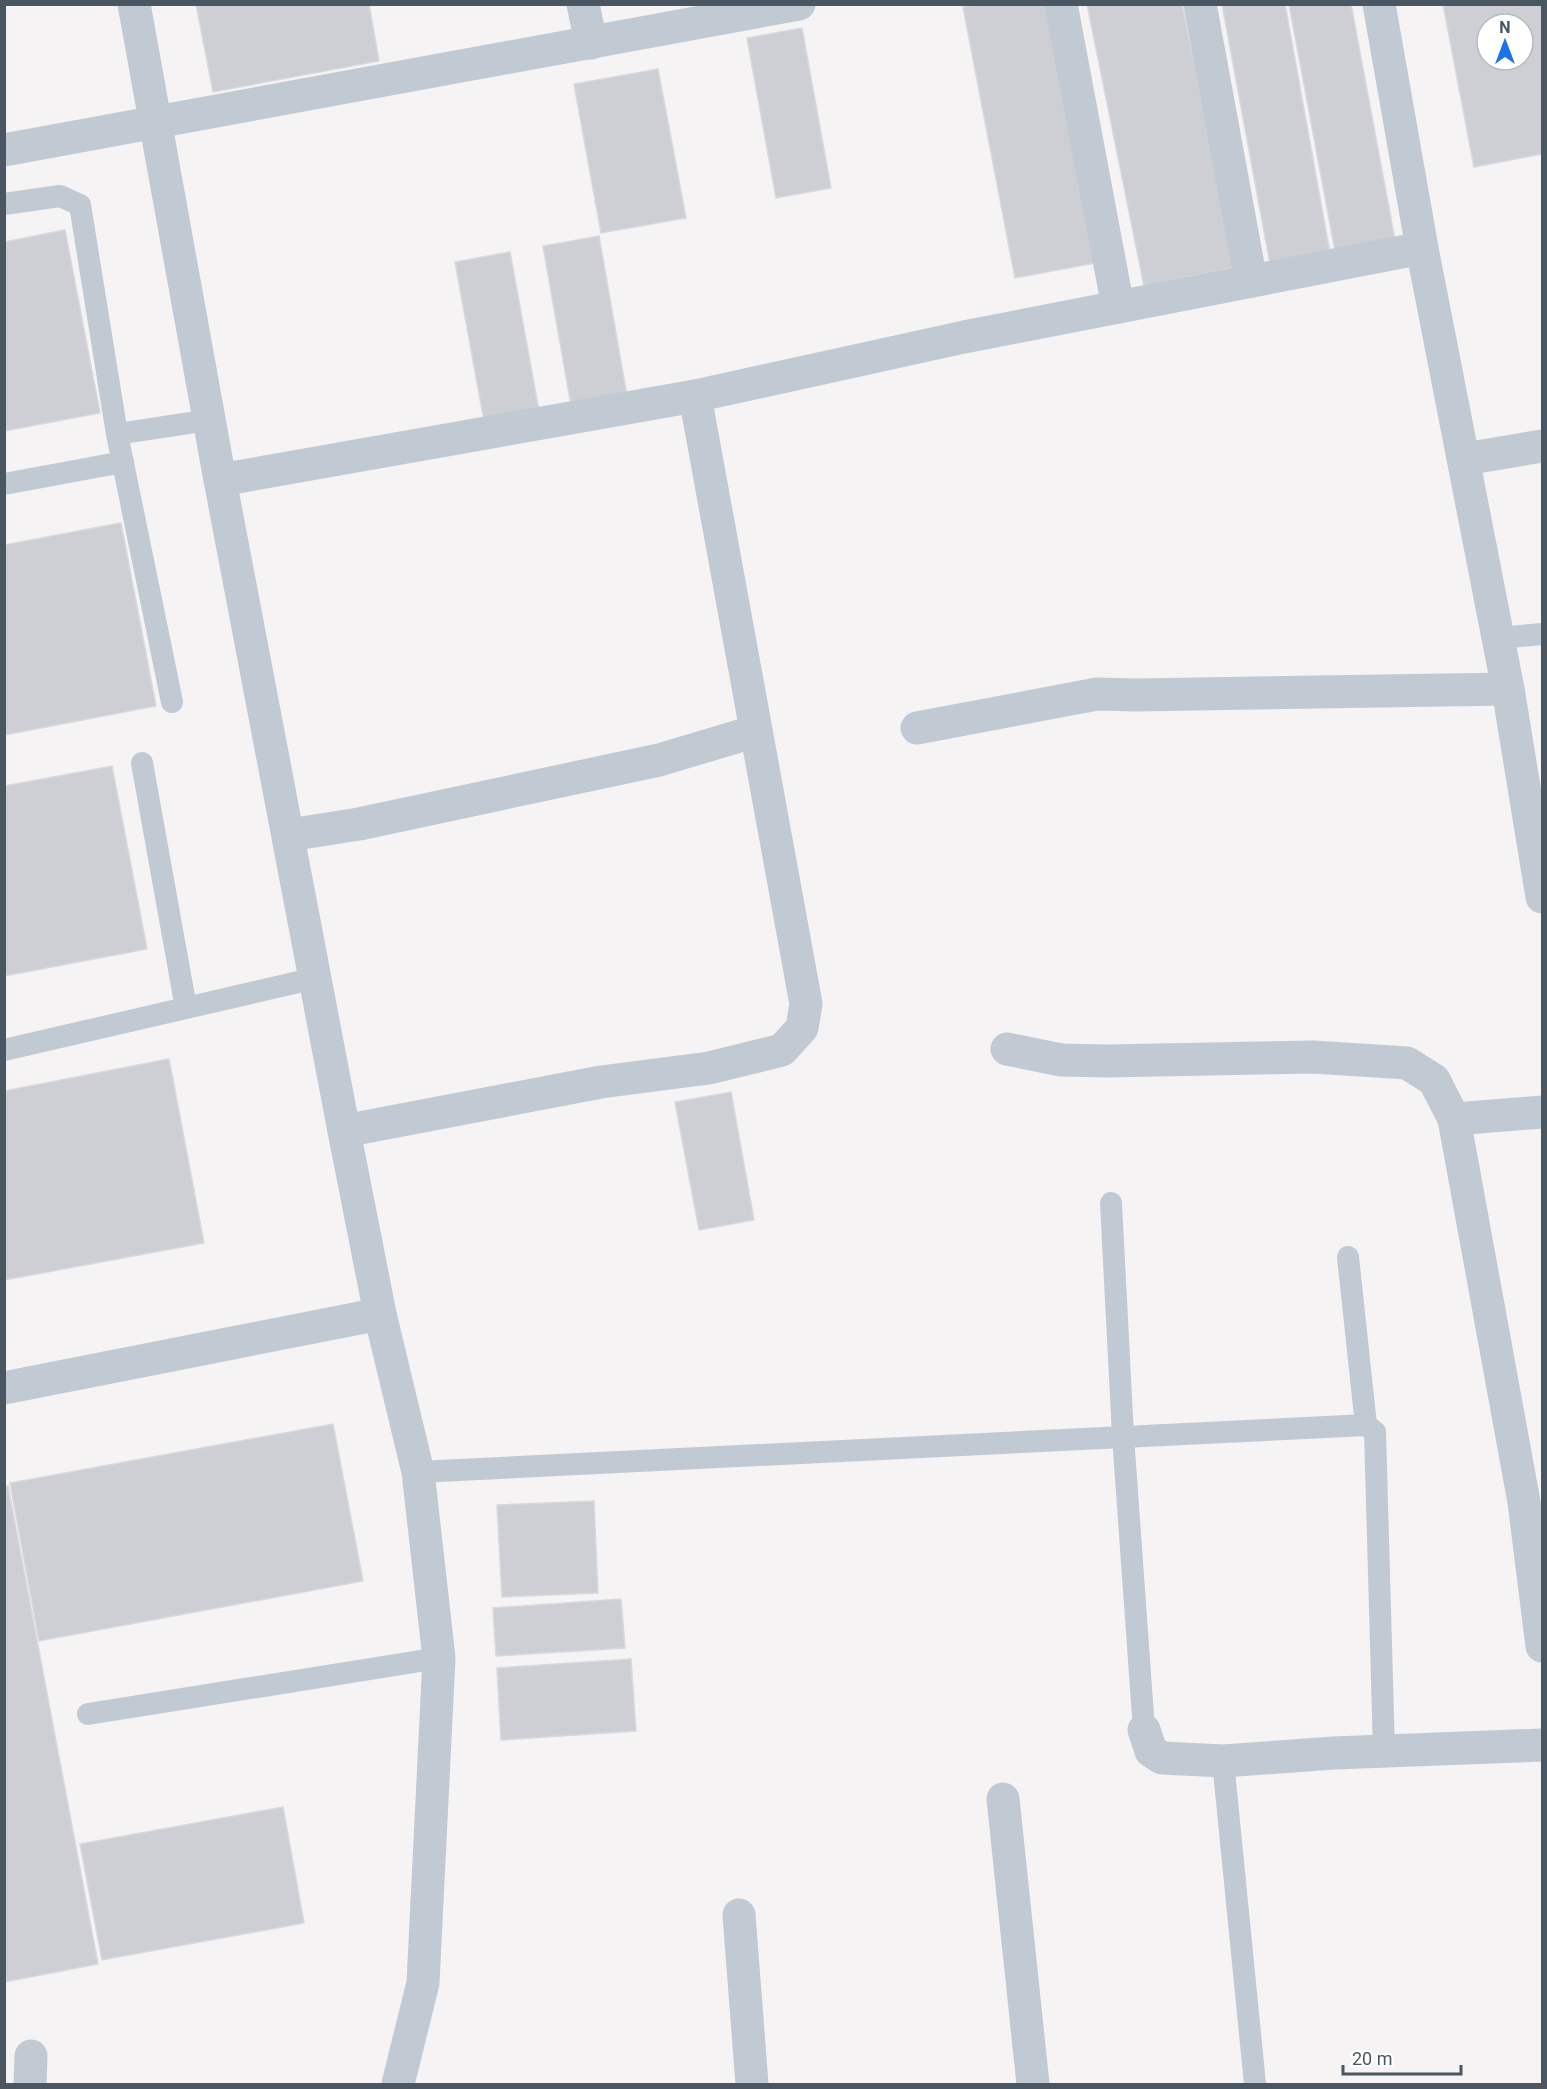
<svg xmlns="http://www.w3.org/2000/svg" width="1547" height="2089" viewBox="0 0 1547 2089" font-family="Roboto,sans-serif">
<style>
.building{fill:#cdcfd5;stroke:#d7d9de;stroke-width:1.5;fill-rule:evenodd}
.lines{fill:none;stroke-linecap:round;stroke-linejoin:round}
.service{stroke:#c1cad2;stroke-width:22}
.minor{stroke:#c1cad2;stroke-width:33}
.tertiary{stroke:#c1cad2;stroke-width:33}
</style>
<rect width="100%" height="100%" fill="#f5f3f3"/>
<g class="building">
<polygon points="196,4 369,4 379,61 213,92"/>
<polygon points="978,4 1047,4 1096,263 1015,278 963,7"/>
<polygon points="1087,4 1182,4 1236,267 1144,286"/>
<polygon points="1222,4 1285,4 1330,253 1270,264"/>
<polygon points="1289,4 1351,4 1395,240 1335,251"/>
<path d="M1443 4H1542V154L1474 167ZM1487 24H1523V60H1487Z"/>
<polygon points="802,28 831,188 776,198 747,38"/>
<polygon points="658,69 686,218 601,233 574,84"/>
<polygon points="65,230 100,413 4,431 4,242"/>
<polygon points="599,236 627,396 571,405 543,246"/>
<polygon points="510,252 539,411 484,421 455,262"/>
<polygon points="121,523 156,706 4,735 4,545"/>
<polygon points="112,766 147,949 4,976 4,786"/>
<polygon points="169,1059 204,1243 4,1280 4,1091"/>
<polygon points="731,1092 754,1220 699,1230 675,1102"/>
<polygon points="333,1424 363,1581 39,1641 10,1483"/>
<polygon points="8,1486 98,1964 4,1982 4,1487"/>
<polygon points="594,1501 598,1593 502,1597 497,1505"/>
<polygon points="621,1599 625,1648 496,1656 493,1608"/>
<polygon points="631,1659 636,1731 501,1740 497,1668"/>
<polygon points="283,1807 304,1923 102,1960 80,1844"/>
</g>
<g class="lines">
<g class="service">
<polyline points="4,204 60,196 80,205 117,434 172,702"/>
<polyline points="117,434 209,420"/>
<polyline points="4,484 123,462"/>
<polyline points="1498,638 1542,634"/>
<polyline points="142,763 186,1008"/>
<polyline points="4,1050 316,978"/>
<polyline points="1111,1203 1123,1436 1144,1730"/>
<polyline points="1348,1257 1366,1425"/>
<polyline points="418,1472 1366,1425 1375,1432 1384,1751"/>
<polyline points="88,1714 439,1658"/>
<polyline points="1223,1761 1255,2084"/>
</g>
<g class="minor">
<polyline points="583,4 591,43"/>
<polyline points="1061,4 1118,307"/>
<polyline points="1200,4 1251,281"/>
<polyline points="1379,4 1422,248 1508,689 1542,897"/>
<polyline points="4,150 799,4"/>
<polyline points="1465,459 1542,446"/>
<polyline points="220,480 695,396 964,337 1422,248"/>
<polyline points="917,728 1097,694 1136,695 1508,689"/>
<polyline points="289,835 359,824 659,760 756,731"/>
<polyline points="1007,1049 1061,1060 1108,1061 1313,1057 1407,1063 1434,1080 1454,1119 1542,1112"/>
<polyline points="1454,1119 1524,1502 1542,1646"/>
<polyline points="344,1131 601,1082 709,1068 782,1050 802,1028 806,1004 695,396"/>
<polyline points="4,1388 380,1314"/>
<polyline points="1144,1730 1151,1751 1162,1758 1223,1761 1334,1753 1542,1745"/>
<polyline points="1003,1799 1033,2084"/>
<polyline points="739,1915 752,2084"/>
<polyline points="30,2084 31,2056"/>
</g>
<polyline class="tertiary" points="134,4 220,480 344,1131 380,1314 418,1472 439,1658 423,1983 398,2084"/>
</g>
<rect width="1547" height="2089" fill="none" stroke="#4a5661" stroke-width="12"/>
<g transform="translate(1505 42)"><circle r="28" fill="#ffffff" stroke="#b7bbc0" stroke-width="1.5"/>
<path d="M0-4.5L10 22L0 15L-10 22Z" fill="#1a73e8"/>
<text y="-9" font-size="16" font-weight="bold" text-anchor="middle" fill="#4a5661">N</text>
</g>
<path d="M1343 2065v9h118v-9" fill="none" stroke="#4a5661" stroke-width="3"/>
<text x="1352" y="2065" font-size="18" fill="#4a5661" stroke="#ffffff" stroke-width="4.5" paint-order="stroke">20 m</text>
</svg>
